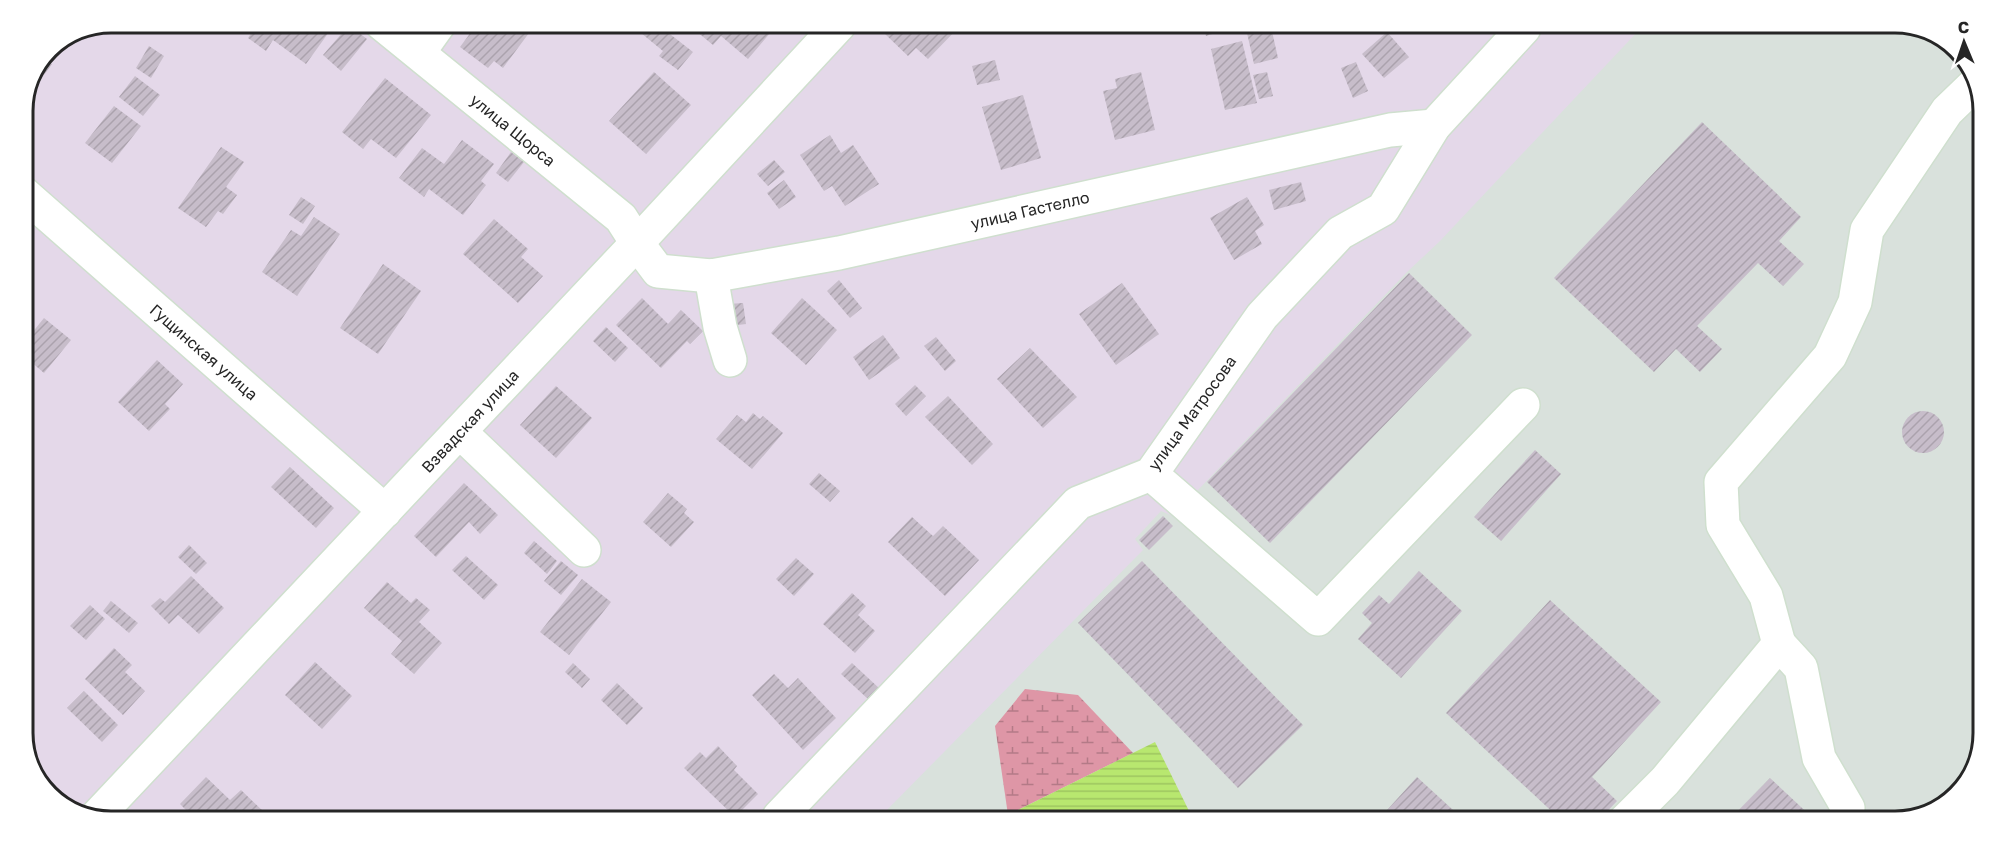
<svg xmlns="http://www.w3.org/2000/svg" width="2006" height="844" viewBox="0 0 2006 844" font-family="'Golos Text',sans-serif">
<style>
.industrial{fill:#d9e1dc}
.wetland{fill:url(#wetland-marsh)}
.water{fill:url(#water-rules)}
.building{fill:url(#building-hatch)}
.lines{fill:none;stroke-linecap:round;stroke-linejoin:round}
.minor-casing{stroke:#cfdfce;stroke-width:36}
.minor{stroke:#fff;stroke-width:33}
.labels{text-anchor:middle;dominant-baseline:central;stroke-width:6;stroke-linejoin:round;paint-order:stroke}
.street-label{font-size:16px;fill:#262626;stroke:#fff}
.rim{fill:none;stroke:#262626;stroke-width:3}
</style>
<defs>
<pattern id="wetland-marsh" width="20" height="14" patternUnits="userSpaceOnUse" patternTransform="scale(1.5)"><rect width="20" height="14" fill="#de96a6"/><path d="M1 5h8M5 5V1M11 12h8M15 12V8" fill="none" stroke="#b47a87"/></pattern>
<pattern id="water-rules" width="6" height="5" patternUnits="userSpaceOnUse" patternTransform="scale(1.5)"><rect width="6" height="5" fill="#b8e76f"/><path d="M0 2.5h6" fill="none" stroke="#9ec660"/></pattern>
<pattern id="building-hatch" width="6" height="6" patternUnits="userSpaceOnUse" patternTransform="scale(1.5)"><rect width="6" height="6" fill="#c7bdca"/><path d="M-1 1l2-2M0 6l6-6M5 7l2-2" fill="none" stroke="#aba2ad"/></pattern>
</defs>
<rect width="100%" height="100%" fill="#e4d8e9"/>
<polygon class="industrial" points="1641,28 1929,29 1965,57 1983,105 1977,767 1945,806 1896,821 879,818 1143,550 1135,539 1161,511 1173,516 1407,272 1439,242"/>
<polygon class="wetland" points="1025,689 1078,695 1133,753 1008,815 995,726"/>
<polygon class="water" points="1155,742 1193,819 1002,818"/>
<g class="building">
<polygon points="258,23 317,23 329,32 306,64 273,40 266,51 248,38"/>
<polygon points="477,24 525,24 532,29 503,68 494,61 488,68 460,47"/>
<polygon points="647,24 657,24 693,52 678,70 659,56 663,51 641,33"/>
<polygon points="349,25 367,39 341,71 323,55"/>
<polygon points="702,25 777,25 748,59 721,36 713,45 696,31"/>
<polygon points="893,25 960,26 928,59 916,48 908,56 885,34"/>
<polygon points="1203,26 1228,27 1229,29 1206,36"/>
<polygon points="1271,27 1278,58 1254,64 1247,33"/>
<polygon points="1387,32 1409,57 1384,78 1362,54"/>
<polygon points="1242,41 1257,103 1225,110 1211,49"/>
<polygon points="149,46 164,56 151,78 136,68"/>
<polygon points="44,59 52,64 27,98 26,98"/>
<polygon points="995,60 1000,80 977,85 972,66"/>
<polygon points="1356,62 1368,91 1353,98 1341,68"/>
<polygon points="654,72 691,105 646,154 609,121"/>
<polygon points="1141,72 1155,130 1115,140 1103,91 1117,88 1115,79"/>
<polygon points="1267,72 1273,96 1259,99 1253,75"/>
<polygon points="135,76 160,95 143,116 119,97"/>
<polygon points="385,78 431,115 396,158 371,139 363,149 342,132"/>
<polygon points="1023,95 1041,158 1001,170 982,107"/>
<polygon points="114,106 141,126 112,163 85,143"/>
<polygon points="1702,122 1801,217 1779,241 1804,264 1783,286 1758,263 1697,326 1722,349 1700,372 1676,349 1654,372 1554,278"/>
<polygon points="830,135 841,153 853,145 879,184 845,206 832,186 824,191 800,155"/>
<polygon points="462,140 494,164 481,181 486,185 463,215 429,189 424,197 399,178 422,148 444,164"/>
<polygon points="221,147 244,162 226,187 237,195 223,214 218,211 206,227 178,208"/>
<polygon points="511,152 524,162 508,182 496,173"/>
<polygon points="774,160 785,172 768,186 757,174"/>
<polygon points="784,180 796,197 779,209 767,193"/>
<polygon points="1301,182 1306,201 1274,210 1269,190"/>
<polygon points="301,197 315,206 303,224 289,215"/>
<polygon points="1247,197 1264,225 1255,231 1262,244 1234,260 1210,218"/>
<polygon points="314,217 340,234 297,296 262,272 291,230 301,236"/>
<polygon points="494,219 528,249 521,257 543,276 518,303 463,254"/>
<polygon points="383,264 421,291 378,354 340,328"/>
<polygon points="1409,273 1472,335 1270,543 1207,482"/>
<polygon points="839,280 862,308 850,318 827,291"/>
<polygon points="1122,283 1159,334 1116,365 1079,314"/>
<polygon points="642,298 668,324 681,310 703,331 690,344 687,341 661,368 616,325"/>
<polygon points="802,298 837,330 806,365 771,333"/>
<polygon points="743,303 746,324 730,326 728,304"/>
<polygon points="44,318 71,340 44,373 23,355 23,344"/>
<polygon points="606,327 628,348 615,362 593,341"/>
<polygon points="883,335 900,358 869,380 853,357"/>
<polygon points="936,337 956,361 945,371 924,346"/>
<polygon points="1030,348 1077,397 1043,428 997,379"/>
<polygon points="157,360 183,384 165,404 170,409 149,431 118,402"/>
<polygon points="915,385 926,396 906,416 895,404"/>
<polygon points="556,386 592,418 556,458 520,425"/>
<polygon points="948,396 993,444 972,465 925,417"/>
<circle cx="1923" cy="432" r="21"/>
<polygon points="753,413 760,419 763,416 783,433 752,469 716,439 737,415 746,422"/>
<polygon points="1535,450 1561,474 1501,541 1474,517"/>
<polygon points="290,467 334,508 316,528 271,487"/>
<polygon points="819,473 840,491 830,502 809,484"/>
<polygon points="464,483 498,515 480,534 469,522 436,557 414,536"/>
<polygon points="668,493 687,509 684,513 694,522 671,547 643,522"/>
<polygon points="1163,516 1173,526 1149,550 1139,540"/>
<polygon points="912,517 933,536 943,526 979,560 945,596 888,542"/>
<polygon points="534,541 557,561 547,574 524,553"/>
<polygon points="189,545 207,563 196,574 178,557"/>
<polygon points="466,556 498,585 484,600 452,570"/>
<polygon points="796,558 814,574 794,596 776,579"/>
<polygon points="561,561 578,575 561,595 544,581"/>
<polygon points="1142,561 1303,725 1238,788 1078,623"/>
<polygon points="1419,571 1462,611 1401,678 1358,639 1372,623 1362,613 1379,595 1389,604"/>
<polygon points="191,576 224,608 199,634 178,615 169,624 151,606 160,598 165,602"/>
<polygon points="582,579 611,602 569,655 540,632"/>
<polygon points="387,582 411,603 416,598 430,610 419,622 442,643 414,674 391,654 402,641 364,608"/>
<polygon points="852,593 866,606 858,615 875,631 855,653 823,624"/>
<polygon points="1550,600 1661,702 1592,777 1617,801 1599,820 1561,820 1446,713"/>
<polygon points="111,601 138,623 129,633 103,611"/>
<polygon points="90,605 105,619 86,640 70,626"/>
<polygon points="114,648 132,665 125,672 145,691 123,715 85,679"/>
<polygon points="315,662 352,696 322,729 285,695"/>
<polygon points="573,663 590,679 582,688 565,672"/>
<polygon points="852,663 880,689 869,700 841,674"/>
<polygon points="774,674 788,688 798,678 836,718 803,750 752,695"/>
<polygon points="617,683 643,708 627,725 601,700"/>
<polygon points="84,691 118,725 102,742 67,708"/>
<polygon points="718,746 737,766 734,770 758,794 735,817 684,768 700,752 706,758"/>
<polygon points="206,777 230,800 241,790 265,813 262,816 191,815 180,804"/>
<polygon points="1417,777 1464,820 1378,820"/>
<polygon points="1770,778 1816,821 1728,821"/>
</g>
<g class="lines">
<defs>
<g id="minor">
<polyline points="381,23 621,218 637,243 658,271 711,276 839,253 1390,130 1434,126"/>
<polyline points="419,52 439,24"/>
<polyline points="23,193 385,511"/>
<polyline points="711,276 720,327 730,360"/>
<polyline points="460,432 584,550"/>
<polyline points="1151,474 1318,619 1523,405"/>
<polyline points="1779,644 1801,668 1819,758 1848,808"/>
<polyline points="98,815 637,243 839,25"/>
<polyline points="779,817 1078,503 1151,474 1262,316 1340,233 1383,209 1434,126 1524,28"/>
<polyline points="1625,821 1665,781 1779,644 1766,596 1723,525 1721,482 1830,356 1855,302 1867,230 1947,111 1975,84"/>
</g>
</defs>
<use href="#minor" class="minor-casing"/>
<use href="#minor" class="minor"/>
</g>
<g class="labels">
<g class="street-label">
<text transform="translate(513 130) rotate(39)">улица Щорса</text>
<text transform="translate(1030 210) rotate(-13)">улица Гастелло</text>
<text transform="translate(204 352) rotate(41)">Гущинская улица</text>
<text transform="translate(1192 413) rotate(-54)">улица Матросова</text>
<text transform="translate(470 421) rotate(-47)">Взвадская улица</text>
</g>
</g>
<path d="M0 0H2006V844H0ZM111 33H1895A78 78 0 0 1 1973 111V733A78 78 0 0 1 1895 811H111A78 78 0 0 1 33 733V111A78 78 0 0 1 111 33Z" fill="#fff" fill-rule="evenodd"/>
<path class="rim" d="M111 33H1895A78 78 0 0 1 1973 111V733A78 78 0 0 1 1895 811H111A78 78 0 0 1 33 733V111A78 78 0 0 1 111 33Z"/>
<g transform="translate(1964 42) rotate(358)" stroke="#ffffff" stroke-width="4.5" paint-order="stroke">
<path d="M0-4.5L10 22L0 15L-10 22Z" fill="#262626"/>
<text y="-9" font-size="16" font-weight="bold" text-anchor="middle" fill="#262626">С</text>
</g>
</svg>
